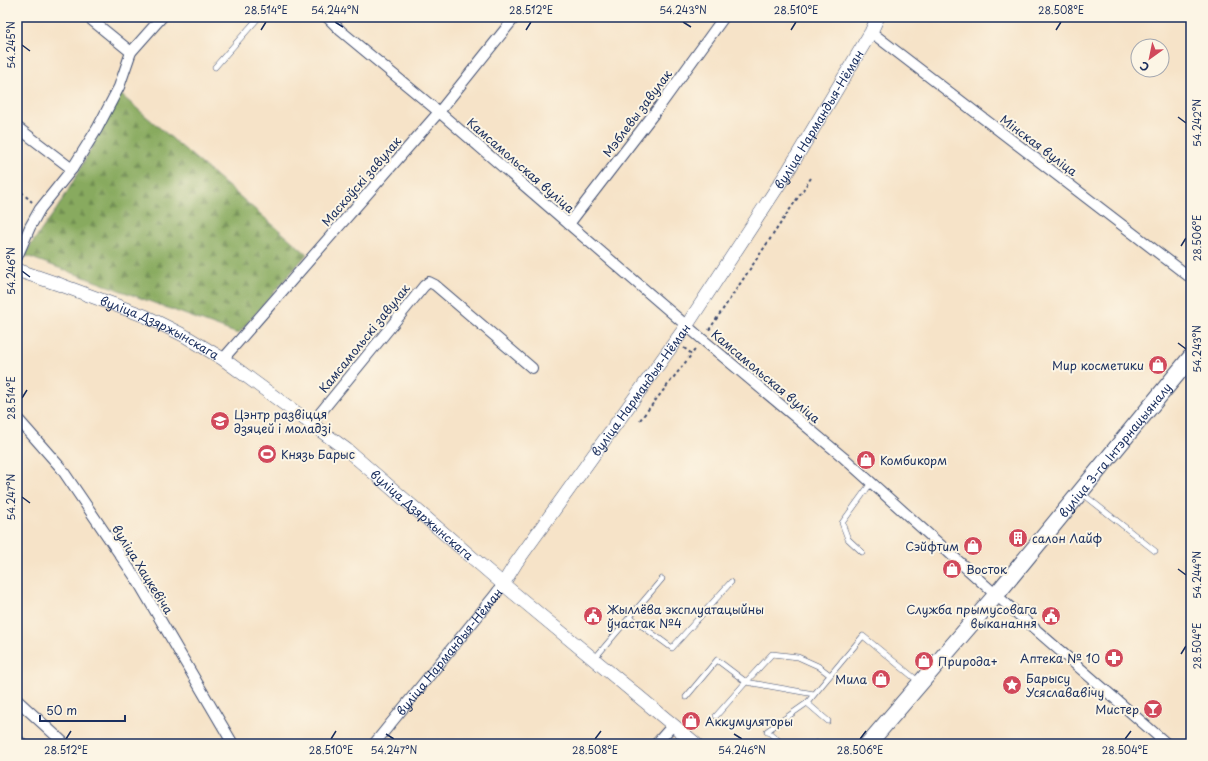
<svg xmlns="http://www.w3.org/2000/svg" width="1208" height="761" viewBox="0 0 1208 761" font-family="'Playpen Sans',sans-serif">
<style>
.forest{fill:url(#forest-firs);stroke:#526c5e}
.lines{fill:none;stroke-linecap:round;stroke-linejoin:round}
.service-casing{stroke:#3c4a6e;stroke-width:6}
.minor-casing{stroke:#3c4a6e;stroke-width:12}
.tertiary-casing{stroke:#3c4a6e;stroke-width:14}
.primary-casing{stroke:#3c4a6e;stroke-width:18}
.path{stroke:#3c4a6e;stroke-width:2;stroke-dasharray:3 3;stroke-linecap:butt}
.service{stroke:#fff;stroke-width:5}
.minor{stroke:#fff;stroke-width:10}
.tertiary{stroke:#fff;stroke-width:13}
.primary{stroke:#fff;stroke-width:16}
.ticks{fill:none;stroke:#1b2f5e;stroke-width:1.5}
.labels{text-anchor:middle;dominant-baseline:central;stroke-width:4;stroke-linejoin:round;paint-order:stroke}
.street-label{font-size:12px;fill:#1b2f5e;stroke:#fcf5e5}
.poi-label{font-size:12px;fill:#1b2f5e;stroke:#fcf5e5;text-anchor:start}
.neatline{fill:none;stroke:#1b2f5e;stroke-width:1.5}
.ticks-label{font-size:10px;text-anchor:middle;fill:#1b2f5e}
</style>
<defs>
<pattern id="forest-firs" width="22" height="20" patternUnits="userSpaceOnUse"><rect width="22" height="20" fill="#88aa5e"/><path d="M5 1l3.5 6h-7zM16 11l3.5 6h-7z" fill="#6e8b51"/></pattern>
</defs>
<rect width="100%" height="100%" fill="#fcf5e5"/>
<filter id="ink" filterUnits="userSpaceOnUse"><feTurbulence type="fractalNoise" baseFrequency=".025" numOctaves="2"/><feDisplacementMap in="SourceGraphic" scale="8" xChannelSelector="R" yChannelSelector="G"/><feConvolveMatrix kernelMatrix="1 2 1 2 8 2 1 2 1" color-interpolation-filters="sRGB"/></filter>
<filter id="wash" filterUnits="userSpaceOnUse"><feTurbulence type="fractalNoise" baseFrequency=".012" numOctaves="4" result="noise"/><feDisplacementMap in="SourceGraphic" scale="16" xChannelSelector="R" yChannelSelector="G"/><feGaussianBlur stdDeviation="0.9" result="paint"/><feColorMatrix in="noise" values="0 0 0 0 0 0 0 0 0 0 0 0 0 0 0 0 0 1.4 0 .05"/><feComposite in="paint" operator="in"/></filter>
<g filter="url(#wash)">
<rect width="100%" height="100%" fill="#f6e3c8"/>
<path class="forest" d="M119 93 307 254 238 334 24 255C34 240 45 225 56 210 80 173 99 132 119 93Z"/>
</g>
<g filter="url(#ink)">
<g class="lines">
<defs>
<g id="service">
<polyline points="215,67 259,17"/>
<polyline points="1083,494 1155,551"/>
<polyline points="862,552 848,539 842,523 871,483"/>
<polyline points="630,617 672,648 731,582"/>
<polyline points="595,658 662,579"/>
<polyline points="686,697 717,660 746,682 772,654 798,657 818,666 830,675"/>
<polyline points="716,716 746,682 814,694"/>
<polyline points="828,721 807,703 863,636 918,681"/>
<polyline points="783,744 767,731 807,703"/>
<polyline points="815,744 816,743"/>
</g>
<g id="minor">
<polyline points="88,17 131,52"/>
<polyline points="327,17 341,31 439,112 702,339 844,458 996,595 1167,744"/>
<polyline points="871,32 1191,278"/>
<polyline points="17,127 72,169"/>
<polyline points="569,224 659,107 724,17"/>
<polyline points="17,257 30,227 40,209 72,169 97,129 119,87 131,52 162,17"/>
<polyline points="223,359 439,112 515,17"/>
<polyline points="17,418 61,468 137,580 233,744"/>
<polyline points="312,423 424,286 429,282 435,285 532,368"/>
<polyline points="17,700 65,744"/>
<polyline points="17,740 23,744"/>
<path id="s1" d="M374 744 495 595 503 584"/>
<polyline points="656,744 673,725"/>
</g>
<g id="tertiary">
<path id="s2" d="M17 270 61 285 145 316 185 336 223 359 347 450 503 584 696 744"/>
<path id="s3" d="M503 584 516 563 687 325 788 171 871 32 878 17"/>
</g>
<g id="primary">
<path id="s4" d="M868 744 996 595 1191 357"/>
</g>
</defs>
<use href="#service" class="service-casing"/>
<use href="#minor" class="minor-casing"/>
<use href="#tertiary" class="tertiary-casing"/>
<use href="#primary" class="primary-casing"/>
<g class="path">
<polyline points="17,188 32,202"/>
<polyline points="709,330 811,178"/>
<polyline points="684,348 692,354 696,348"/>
<polyline points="640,420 692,354"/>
</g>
<use href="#service" class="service"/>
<use href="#minor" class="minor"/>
<use href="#tertiary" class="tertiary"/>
<use href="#primary" class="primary"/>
</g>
</g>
<path class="ticks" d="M335 22 343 27M683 22 691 27M261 30 266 22M526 30 531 22M791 30 796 22M1056 30 1061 22M22 45 30 51M1178 117 1186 123M1181 246 1186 238M22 271 30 277M1178 343 1186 349M22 398 27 390M22 497 30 503M1178 569 1186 575M1181 654 1186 646M386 734 394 739M734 734 742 739M66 739 71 731M331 739 336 731M595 739 601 731M860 739 866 731M1125 739 1131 731"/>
<defs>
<symbol id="shop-disc" viewBox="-11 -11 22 22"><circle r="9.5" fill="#d1495b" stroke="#fcf5e5"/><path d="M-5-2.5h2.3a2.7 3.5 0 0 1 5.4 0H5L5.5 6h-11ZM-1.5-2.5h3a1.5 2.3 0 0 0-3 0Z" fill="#fff"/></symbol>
<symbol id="school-disc" viewBox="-11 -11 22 22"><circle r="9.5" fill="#d1495b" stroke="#fcf5e5"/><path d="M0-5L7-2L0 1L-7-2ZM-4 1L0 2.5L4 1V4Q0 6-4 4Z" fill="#fff"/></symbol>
<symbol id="stadium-disc" viewBox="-11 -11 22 22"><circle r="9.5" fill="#d1495b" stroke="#fcf5e5"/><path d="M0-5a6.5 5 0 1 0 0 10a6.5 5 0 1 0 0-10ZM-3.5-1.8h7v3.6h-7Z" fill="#fff"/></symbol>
<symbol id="building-disc" viewBox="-11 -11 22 22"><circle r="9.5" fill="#d1495b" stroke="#fcf5e5"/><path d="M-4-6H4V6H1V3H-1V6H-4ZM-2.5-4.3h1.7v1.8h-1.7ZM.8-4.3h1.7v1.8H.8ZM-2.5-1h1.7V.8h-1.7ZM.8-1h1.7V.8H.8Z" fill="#fff"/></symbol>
<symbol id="civic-disc" viewBox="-11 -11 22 22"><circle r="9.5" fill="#d1495b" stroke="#fcf5e5"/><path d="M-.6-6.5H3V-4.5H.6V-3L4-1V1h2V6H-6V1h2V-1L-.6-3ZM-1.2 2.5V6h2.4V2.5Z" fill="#fff"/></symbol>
<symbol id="pharmacy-disc" viewBox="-11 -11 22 22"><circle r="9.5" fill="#d1495b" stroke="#fcf5e5"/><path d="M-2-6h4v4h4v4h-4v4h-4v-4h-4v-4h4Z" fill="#fff"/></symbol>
<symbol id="sight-disc" viewBox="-11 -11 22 22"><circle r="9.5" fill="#d1495b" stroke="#fcf5e5"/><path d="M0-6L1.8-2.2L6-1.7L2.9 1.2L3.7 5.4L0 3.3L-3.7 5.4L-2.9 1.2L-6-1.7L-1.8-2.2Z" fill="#fff"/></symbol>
<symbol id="bar-disc" viewBox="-11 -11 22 22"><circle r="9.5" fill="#d1495b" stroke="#fcf5e5"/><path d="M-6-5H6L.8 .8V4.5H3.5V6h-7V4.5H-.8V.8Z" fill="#fff"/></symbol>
</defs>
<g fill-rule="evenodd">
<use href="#shop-disc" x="1147" y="354" width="22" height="22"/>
<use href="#school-disc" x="209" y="410" width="22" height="22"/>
<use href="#stadium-disc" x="256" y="443" width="22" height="22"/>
<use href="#shop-disc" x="855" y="449" width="22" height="22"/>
<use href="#building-disc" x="1007" y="527" width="22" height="22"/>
<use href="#shop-disc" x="962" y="535" width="22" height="22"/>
<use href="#shop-disc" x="941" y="558" width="22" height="22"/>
<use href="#civic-disc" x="582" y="605" width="22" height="22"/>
<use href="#civic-disc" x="1040" y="605" width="22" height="22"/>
<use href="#pharmacy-disc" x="1103" y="647" width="22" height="22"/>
<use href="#shop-disc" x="913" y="650" width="22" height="22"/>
<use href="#shop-disc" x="870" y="668" width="22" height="22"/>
<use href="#sight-disc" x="1001" y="674" width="22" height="22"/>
<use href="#bar-disc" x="1142" y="698" width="22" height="22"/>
<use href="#shop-disc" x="680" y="710" width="22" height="22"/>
</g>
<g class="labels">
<g class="street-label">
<text transform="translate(637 113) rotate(-53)">Мэблевы завулак</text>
<text stroke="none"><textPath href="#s3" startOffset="562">вуліца Нармандыя-Нёман</textPath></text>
<text transform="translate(1039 145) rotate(37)">Мінская вуліца</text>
<text transform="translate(521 165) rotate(41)">Камсамольская вуліца</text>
<text transform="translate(361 181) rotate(-49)">Маскоўскі завулак</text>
<text stroke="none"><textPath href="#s2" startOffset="154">вуліца Дзяржынскага</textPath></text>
<text transform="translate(364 338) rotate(-51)">Камсамольскі завулак</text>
<text transform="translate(766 376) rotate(40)">Камсамольская вуліца</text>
<text stroke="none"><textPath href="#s3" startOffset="238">вуліца Нармандыя-Нёман</textPath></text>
<text stroke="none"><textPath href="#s4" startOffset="384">вуліца 3-га Інтэрнацыяналу</textPath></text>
<text stroke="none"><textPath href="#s2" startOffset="478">вуліца Дзяржынскага</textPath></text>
<text transform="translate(143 569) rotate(58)">вуліца Хацкевіча</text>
<text stroke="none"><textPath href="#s1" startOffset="119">вуліца Нармандыя-Нёман</textPath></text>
</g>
<g class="poi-label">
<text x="1144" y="365" text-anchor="end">Мир косметики</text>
<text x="234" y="414">Цэнтр развіцця<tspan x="234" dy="14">дзяцей і моладзі</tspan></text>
<text x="281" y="454">Князь Барыс</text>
<text x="880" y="460">Комбикорм</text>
<text x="1032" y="538">салон Лайф</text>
<text x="959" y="546" text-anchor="end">Сэйфтим</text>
<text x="966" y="569">Восток</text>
<text x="607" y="609">Жыллёва эксплуатацыйны<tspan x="607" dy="14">ўчастак №4</tspan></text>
<text x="1037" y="609" text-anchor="end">Служба прымусовага<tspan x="1037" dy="14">выканання</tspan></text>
<text x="1100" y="658" text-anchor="end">Аптека № 10</text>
<text x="938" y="661">Природа+</text>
<text x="1026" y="678">Барысу<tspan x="1026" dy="14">Усяслававічу</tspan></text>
<text x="867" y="679" text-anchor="end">Мила</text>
<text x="1139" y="709" text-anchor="end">Мистер</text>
<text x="705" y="721">Аккумуляторы</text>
</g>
</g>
<rect width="1208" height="761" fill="none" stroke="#fcf5e5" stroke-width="44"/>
<g transform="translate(1150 58) rotate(213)"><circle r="19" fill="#fcf5e5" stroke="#a2a6af"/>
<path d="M0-3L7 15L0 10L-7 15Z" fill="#d1495b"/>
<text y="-6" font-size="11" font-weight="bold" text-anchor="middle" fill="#1b2f5e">С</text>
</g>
<path d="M40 715v6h85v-6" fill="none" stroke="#1b2f5e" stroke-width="2"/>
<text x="46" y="715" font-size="12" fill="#1b2f5e" stroke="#fcf5e5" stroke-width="3" paint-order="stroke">50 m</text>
<rect x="22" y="22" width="1164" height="717" class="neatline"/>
<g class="ticks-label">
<text x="266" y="14">28.514°E</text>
<text x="335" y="14">54.244°N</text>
<text x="531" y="14">28.512°E</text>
<text x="683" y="14">54.243°N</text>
<text x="796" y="14">28.510°E</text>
<text x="1061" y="14">28.508°E</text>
<text transform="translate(11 45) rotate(-90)" y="4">54.245°N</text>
<text transform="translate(1197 123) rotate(-90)" y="4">54.242°N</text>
<text transform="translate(1197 238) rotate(-90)" y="4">28.506°E</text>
<text transform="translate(11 271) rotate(-90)" y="4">54.246°N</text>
<text transform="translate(1197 349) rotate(-90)" y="4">54.243°N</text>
<text transform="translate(11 398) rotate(-90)" y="4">28.514°E</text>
<text transform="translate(11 497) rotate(-90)" y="4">54.247°N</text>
<text transform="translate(1197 575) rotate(-90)" y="4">54.244°N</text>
<text transform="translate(1197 646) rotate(-90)" y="4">28.504°E</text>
<text x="66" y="754">28.512°E</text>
<text x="331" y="754">28.510°E</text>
<text x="394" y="754">54.247°N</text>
<text x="595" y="754">28.508°E</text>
<text x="742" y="754">54.246°N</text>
<text x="860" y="754">28.506°E</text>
<text x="1125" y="754">28.504°E</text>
</g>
</svg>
